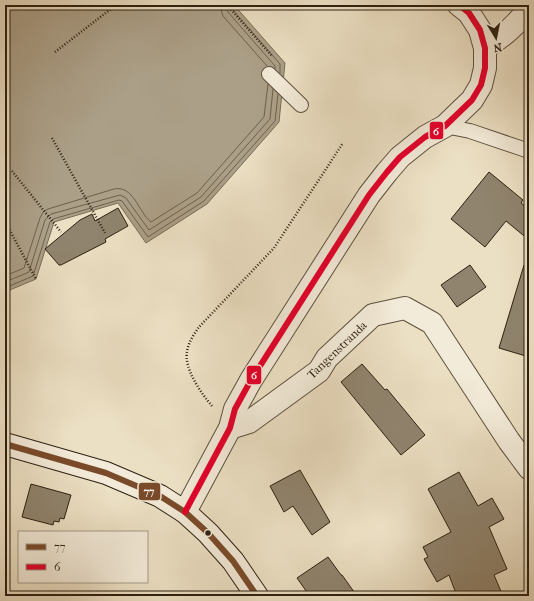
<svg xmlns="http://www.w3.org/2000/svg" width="534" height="601" viewBox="0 0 534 601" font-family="'IM FELL French Canon',serif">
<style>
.water{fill:#ab9f87;stroke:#796c58}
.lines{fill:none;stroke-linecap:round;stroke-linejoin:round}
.shore{stroke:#6c604c;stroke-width:1}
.building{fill:#90846e;stroke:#2d2011}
.lane-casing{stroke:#5d503e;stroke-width:16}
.street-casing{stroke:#5d503e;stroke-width:24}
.secondary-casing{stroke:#2d2011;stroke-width:24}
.path{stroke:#2d2011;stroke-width:2.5;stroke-dasharray:1 2;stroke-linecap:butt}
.lane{stroke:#f3ebd9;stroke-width:14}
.street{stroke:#f3ebd9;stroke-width:22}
.secondary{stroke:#f3ebd9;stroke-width:22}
.bus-1-casing{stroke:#f3ebd9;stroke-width:9}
.bus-2-casing{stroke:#f3ebd9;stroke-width:9}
.bus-1{stroke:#7a4b2a;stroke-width:6}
.bus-2{stroke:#e4002b;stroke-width:6}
.bus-dot{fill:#2d2011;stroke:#f3ebd9;stroke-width:1.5}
.labels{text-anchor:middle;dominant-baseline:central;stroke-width:4;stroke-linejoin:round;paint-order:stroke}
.street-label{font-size:12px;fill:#2d2011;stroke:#f3ebd9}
.line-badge{stroke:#f3ebd9;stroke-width:1.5}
.badge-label{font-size:11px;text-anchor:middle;font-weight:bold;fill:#fff}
</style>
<rect width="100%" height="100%" fill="#ece0c4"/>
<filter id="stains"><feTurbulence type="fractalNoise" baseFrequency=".005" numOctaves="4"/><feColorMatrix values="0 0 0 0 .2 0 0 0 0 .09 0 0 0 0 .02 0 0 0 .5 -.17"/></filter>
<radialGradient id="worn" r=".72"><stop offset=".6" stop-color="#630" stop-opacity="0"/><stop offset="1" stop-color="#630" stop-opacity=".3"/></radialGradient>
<polygon class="water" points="5,5 234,5 285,63 279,122 207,204 146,243 118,203 54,222 36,279 5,292"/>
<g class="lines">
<g class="shore">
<polyline points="220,5 221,10 223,16 267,66"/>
<polyline points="226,5 228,12 275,66 275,69"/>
<polyline points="231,5 232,9 280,64 280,73"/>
<path d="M5 276 24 268 40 218 43 212 48 209 114 189C134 185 138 212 151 222L197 193 264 117 268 84"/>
<polyline points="5,282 29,272 45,220 51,214 120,195 126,198 149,230 201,197 270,119 273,89"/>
<polyline points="5,288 33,276 50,222 53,219 119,200 122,201 148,237 204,201 275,121 278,94"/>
</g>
</g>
<g class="building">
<polygon points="489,172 523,200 521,203 529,209 529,240 506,221 485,247 451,219"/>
<polygon points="118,208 128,226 105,239 106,242 61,265 59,265 45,249 80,220 92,214 95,221"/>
<polygon points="470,265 486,287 457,307 441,285"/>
<polygon points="524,265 529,266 529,357 499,348"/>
<polygon points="362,364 385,390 387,389 425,435 401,455 341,382"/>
<polygon points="300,470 330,522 312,535 293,506 284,512 270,486"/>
<polygon points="459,472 478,506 492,498 504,519 489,527 507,569 494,575 503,596 457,596 449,575 437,582 424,559 428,557 423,547 451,532 428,489"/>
<polygon points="31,484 71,495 64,519 60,518 59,522 54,521 53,525 22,517"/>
<polygon points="328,557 341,575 342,575 357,596 307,596 309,595 297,578"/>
</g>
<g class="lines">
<defs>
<g id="lane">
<polyline points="269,74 301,105"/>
<polyline points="445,126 470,131 529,151"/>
</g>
<g id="street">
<path d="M485 48C503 36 516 26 529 8"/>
<polyline points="230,428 249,422 319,371 327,358 373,315 405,308 432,323 509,441 529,468"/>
<polyline points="185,512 230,428 235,409 251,380 369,195 387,172 400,157 425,137 445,126 472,100 481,85 485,68 485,48 480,30 469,13 459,5"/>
</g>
<polyline id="secondary" points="5,444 106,473 160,496 185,512 208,533 233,561 257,596"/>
</defs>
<use href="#lane" class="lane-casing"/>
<use href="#street" class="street-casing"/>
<use href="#secondary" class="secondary-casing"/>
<g class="path">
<polyline points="227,5 272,56"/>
<polyline points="55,52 116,5"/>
<polyline points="52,138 105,233"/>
<polyline points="12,171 61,232"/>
<polyline points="8,227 36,279"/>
<path d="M212 406C201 393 184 369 187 352 188 343 194 334 199 327L274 248 343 143"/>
</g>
<use href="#lane" class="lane"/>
<use href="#street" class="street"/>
<use href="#secondary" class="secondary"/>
<defs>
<polyline id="bus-1" points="5,444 106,473 160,496 185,512 208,533 233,561 257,596"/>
<polyline id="bus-2" points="185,512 230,428 235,409 251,380 369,195 387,172 400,157 425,137 445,126 472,100 481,85 485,68 485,48 480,30 469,13 459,5"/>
</defs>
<use href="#bus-1" class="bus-1-casing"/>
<use href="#bus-2" class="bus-2-casing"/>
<use href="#bus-1" class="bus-1"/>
<use href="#bus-2" class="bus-2"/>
</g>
<circle class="bus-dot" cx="208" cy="533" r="3.5"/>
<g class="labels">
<g class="street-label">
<text transform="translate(337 350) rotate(-44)">Tangenstranda</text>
</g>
</g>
<g class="line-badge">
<rect x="429" y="121" width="15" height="19" rx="4" fill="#e4002b"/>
<rect x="246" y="365" width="16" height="20" rx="4" fill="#e4002b"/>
<rect x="138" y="482" width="23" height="19" rx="4" fill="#7a4b2a"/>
</g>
<g class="badge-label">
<text x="436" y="135">6</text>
<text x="254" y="379">6</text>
<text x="149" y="495">77</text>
</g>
<rect width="534" height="601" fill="none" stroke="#ece0c4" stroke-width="20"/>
<rect x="6" y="6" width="522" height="589" fill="none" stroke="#2d2011" stroke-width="2"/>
<rect x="10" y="10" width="514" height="581" fill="none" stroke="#2d2011"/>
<rect x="18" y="531" width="130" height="52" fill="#f3ebd9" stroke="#a49a89"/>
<rect x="26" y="544" width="20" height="6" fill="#7a4b2a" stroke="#a49a89"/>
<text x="54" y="551" font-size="12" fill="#2d2011">77</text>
<rect x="26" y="564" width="20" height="6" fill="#e4002b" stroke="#a49a89"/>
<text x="54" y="571" font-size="12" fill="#2d2011">6</text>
<g transform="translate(496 38) rotate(170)" stroke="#f3ebd9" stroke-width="3" paint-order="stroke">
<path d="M0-3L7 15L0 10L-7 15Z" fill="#2d2011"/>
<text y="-6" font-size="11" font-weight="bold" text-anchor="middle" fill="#2d2011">N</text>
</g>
<rect width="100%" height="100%" filter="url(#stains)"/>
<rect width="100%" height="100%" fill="url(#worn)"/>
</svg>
